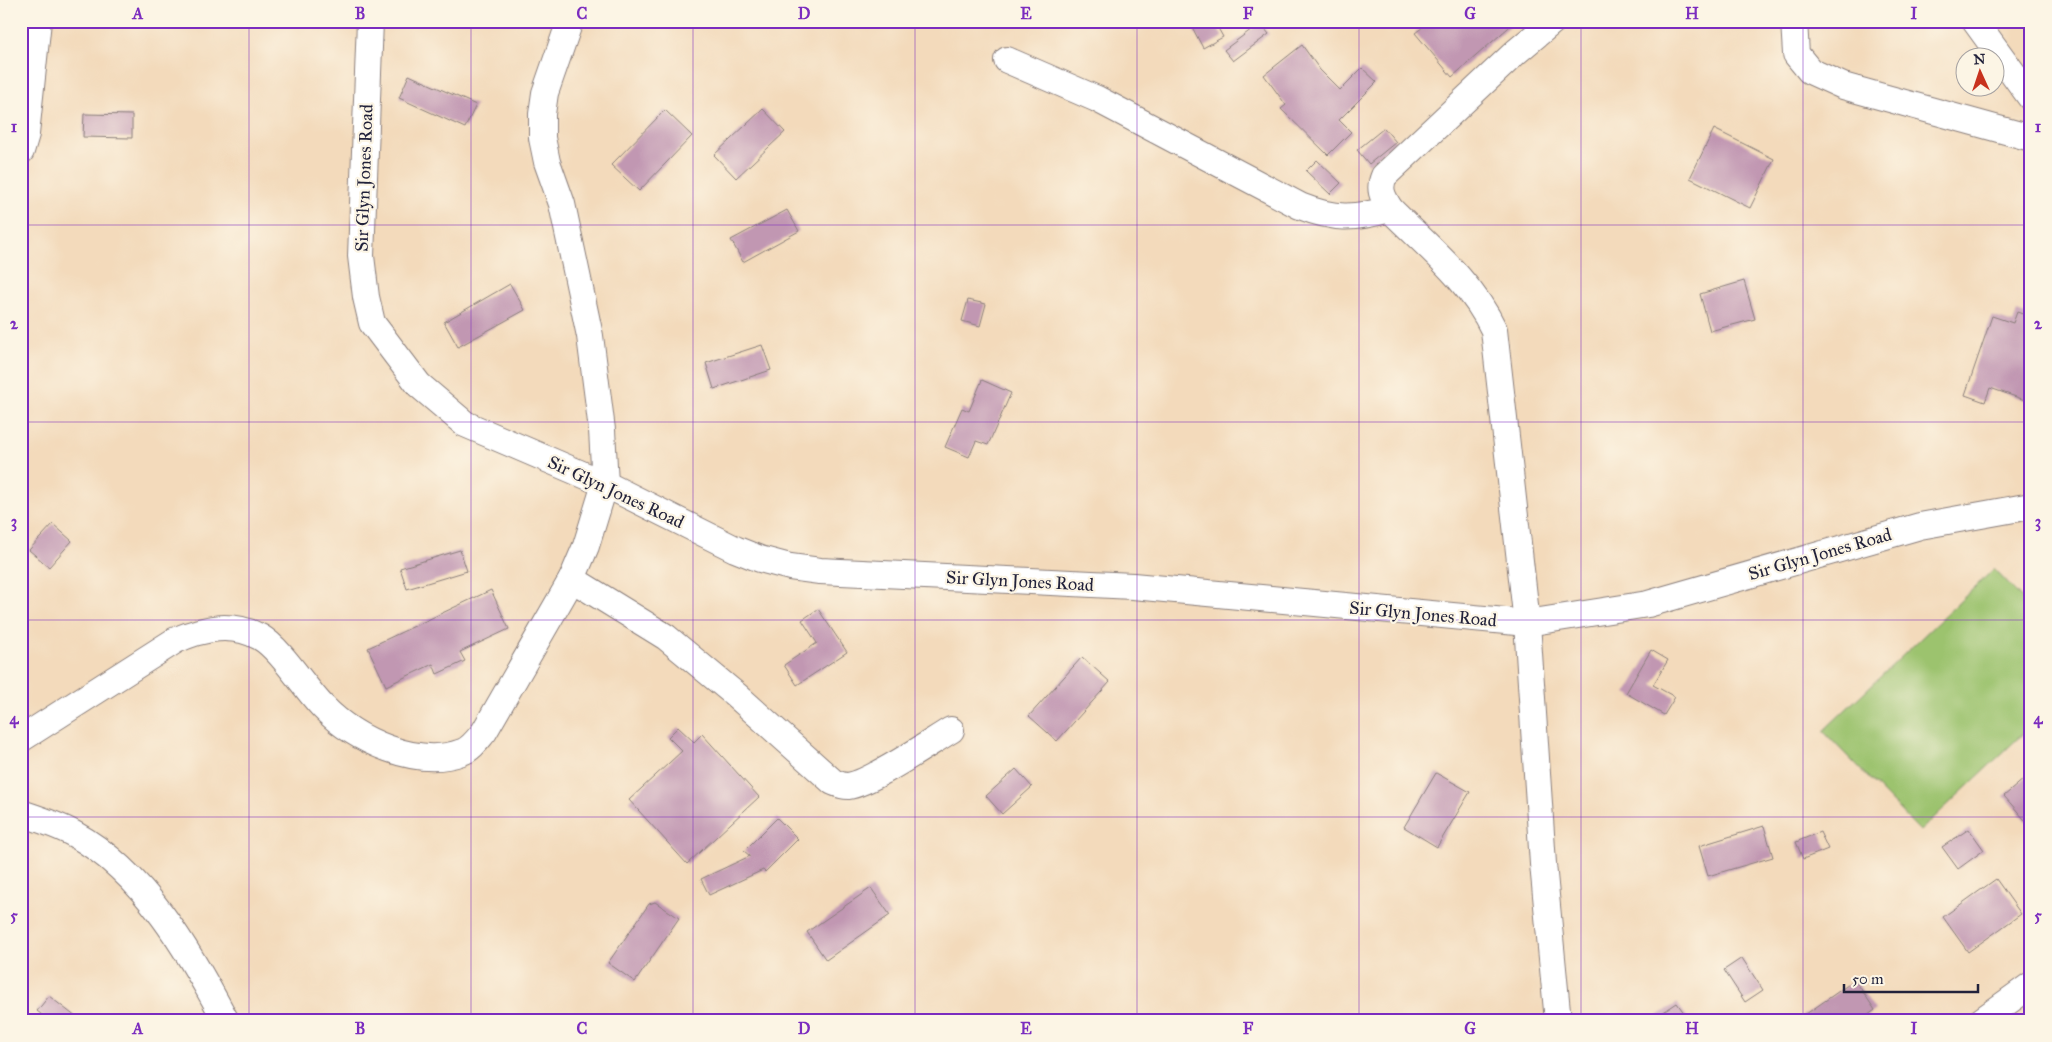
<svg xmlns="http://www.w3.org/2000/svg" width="2052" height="1042" viewBox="0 0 2052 1042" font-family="'IM FELL Great Primer',serif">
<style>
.green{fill:#9cc36e;stroke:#5f7254}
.building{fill:#c197b2}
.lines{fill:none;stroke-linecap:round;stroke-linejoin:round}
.minor-casing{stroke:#8a7e7b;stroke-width:28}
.minor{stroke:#fff;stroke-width:26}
.grid{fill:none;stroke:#7b2cbf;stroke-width:1;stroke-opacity:0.55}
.labels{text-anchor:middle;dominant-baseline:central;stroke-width:4.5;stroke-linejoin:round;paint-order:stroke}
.street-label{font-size:18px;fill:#22223b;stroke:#fcf5e5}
.neatline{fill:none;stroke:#7b2cbf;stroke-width:2}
.grid-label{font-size:16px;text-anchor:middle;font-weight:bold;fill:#7b2cbf}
</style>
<rect width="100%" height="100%" fill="#fcf5e5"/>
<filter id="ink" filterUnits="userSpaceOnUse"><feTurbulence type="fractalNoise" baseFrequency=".02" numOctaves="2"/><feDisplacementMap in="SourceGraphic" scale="10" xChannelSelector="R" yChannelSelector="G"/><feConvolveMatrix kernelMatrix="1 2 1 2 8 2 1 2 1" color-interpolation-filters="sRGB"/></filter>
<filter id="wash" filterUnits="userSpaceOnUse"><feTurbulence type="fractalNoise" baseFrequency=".0096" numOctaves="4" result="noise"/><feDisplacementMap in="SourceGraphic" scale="20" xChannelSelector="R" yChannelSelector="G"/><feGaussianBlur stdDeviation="1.12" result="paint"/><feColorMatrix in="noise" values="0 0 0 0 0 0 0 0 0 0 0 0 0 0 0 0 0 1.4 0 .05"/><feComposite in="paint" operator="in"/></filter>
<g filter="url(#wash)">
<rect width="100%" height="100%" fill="#f3dabb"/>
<polygon class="green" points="1994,569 2031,608 2031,726 1920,831 1823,731"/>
<g id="blocks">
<g class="building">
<polygon points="1203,21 1214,21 1223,37 1203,48 1192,27"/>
<polygon points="1418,21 1516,21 1452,77 1415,33 1423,27"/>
<polygon points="1260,23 1269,34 1233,61 1224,50"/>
<polygon points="1302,45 1320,70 1340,90 1362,68 1377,82 1339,120 1351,132 1328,155 1281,109 1286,105 1264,75"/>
<polygon points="409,75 476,105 465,128 399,98"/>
<polygon points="763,109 785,132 736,178 714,155"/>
<polygon points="665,110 692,136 639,191 611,165"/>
<polygon points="84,114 132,115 132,138 83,137"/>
<polygon points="1384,128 1396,142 1369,164 1357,150"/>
<polygon points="1714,129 1774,159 1750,208 1690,178"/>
<polygon points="1317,160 1341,183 1330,194 1306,171"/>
<polygon points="787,210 799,231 743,262 731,240"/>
<polygon points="1744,281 1755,319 1710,331 1700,294"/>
<polygon points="510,284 525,310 458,347 444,322"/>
<polygon points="968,300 986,304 980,326 962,321"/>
<polygon points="2017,312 2031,317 2031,383 2025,400 1990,388 1985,402 1965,395 1992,316 2013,323"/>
<polygon points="762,345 771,370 714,389 706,363"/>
<polygon points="982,380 1011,393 988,445 976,441 969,457 945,447 962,408 969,411"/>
<polygon points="53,524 72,541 49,567 29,550"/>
<polygon points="460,550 467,571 407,589 400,568"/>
<polygon points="491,590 509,629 460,652 465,661 437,674 433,664 386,686 368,648"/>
<polygon points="818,609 847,652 797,685 784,665 817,643 802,620"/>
<polygon points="1651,650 1668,660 1653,685 1675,697 1664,715 1626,693"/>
<polygon points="1082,657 1110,682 1057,741 1029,716"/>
<polygon points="678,727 694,742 702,734 759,797 687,864 629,800 682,751 668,737"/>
<polygon points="1016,769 1032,787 1002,814 986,796"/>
<polygon points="1436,773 1470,792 1437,847 1404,827"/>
<polygon points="2031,773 2031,827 2004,796"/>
<polygon points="777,818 798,839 765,872 763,870 709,895 701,879 750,856 744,851"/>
<polygon points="1764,826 1773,857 1708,876 1699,846"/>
<polygon points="1969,829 1984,850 1958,869 1942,847"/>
<polygon points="1820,832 1828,849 1803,859 1796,842"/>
<polygon points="1996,879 2021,914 1968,952 1943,917"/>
<polygon points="871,888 890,915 826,960 807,932"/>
<polygon points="655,902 679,918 635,982 608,963 649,904"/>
<polygon points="1742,958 1763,990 1745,1002 1724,970"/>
<polygon points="1855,980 1875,1010 1860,1021 1796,1021"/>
<polygon points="49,996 81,1021 50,1021 37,1011"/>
<polygon points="1677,1003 1690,1021 1650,1021"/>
</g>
</g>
</g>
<g filter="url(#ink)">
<use href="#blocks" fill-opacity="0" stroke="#8a7e7b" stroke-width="1"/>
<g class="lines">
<defs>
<g id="minor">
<polyline points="370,21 361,256 366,297 372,323 419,385 465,424 605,484 735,549 760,559 790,567 820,571 1133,586 1527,623 1648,604 1920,526 2031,506"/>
<path d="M1553 21 1516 52 1384 176C1378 190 1383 197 1390 209 1428 247 1471 281 1494 330L1527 623 1543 864 1558 1021"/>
<polyline points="1794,21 1796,54 1810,71 1843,86 2031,138"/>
<polyline points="1975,21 2031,98"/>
<path d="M1007 60 1097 99 1300 206C1335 220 1354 219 1390 209"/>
<polyline points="21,151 26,134 38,21"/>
<path d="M572 579 666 637 736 695 833 782C838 784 842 786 848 786 871 783 929 743 951 730"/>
<path d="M21 739 176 640C204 628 231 622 260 637 281 649 305 689 323 707 355 740 417 769 462 752 471 749 478 739 484 732L572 579 586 546 605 484 602 430 590 336 562 204 547 162 542 138V114L545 93 570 21"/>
<path d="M21 813C39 819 58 825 74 834 145 873 190 953 226 1021"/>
<polyline points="1981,1021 2031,985"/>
</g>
</defs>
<use href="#minor" class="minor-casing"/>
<use href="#minor" class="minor"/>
</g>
</g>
<path class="grid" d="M249 21V1021M471 21V1021M693 21V1021M915 21V1021M1137 21V1021M1359 21V1021M1581 21V1021M1803 21V1021M21 225H2031M21 422H2031M21 620H2031M21 817H2031"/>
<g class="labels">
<g class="street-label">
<text transform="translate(364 178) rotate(-88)">Sir Glyn Jones Road</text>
<text transform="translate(616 492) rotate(25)">Sir Glyn Jones Road</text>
<text transform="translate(1820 554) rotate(-16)">Sir Glyn Jones Road</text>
<text transform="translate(1020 581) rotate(3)">Sir Glyn Jones Road</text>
<text transform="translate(1423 614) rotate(5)">Sir Glyn Jones Road</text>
</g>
</g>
<rect width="2052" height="1042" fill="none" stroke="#fcf5e5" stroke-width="55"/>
<g transform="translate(1980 72) rotate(357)"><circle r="24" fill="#fcf5e5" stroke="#a5a1a1"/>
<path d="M0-4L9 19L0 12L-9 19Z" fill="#c8321e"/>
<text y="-8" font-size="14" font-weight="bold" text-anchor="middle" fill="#22223b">N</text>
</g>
<path d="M1844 984v8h134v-8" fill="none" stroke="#22223b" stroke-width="2.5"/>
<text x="1852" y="984" font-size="15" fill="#22223b" stroke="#fcf5e5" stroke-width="4" paint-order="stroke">50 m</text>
<rect x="28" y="28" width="1996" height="986" class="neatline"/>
<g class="grid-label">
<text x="138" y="19">A</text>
<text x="360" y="19">B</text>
<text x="582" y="19">C</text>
<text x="804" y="19">D</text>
<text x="1026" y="19">E</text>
<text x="1248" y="19">F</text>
<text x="1470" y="19">G</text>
<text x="1692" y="19">H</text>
<text x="1914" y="19">I</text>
<text x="14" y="132">1</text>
<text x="2038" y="132">1</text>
<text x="14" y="329">2</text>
<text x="2038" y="329">2</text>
<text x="14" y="527">3</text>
<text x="2038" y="527">3</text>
<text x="14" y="724">4</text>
<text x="2038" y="724">4</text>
<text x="14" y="921">5</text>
<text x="2038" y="921">5</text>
<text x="138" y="1034">A</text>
<text x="360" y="1034">B</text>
<text x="582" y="1034">C</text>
<text x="804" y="1034">D</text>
<text x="1026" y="1034">E</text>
<text x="1248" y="1034">F</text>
<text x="1470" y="1034">G</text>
<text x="1692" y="1034">H</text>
<text x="1914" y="1034">I</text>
</g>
</svg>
